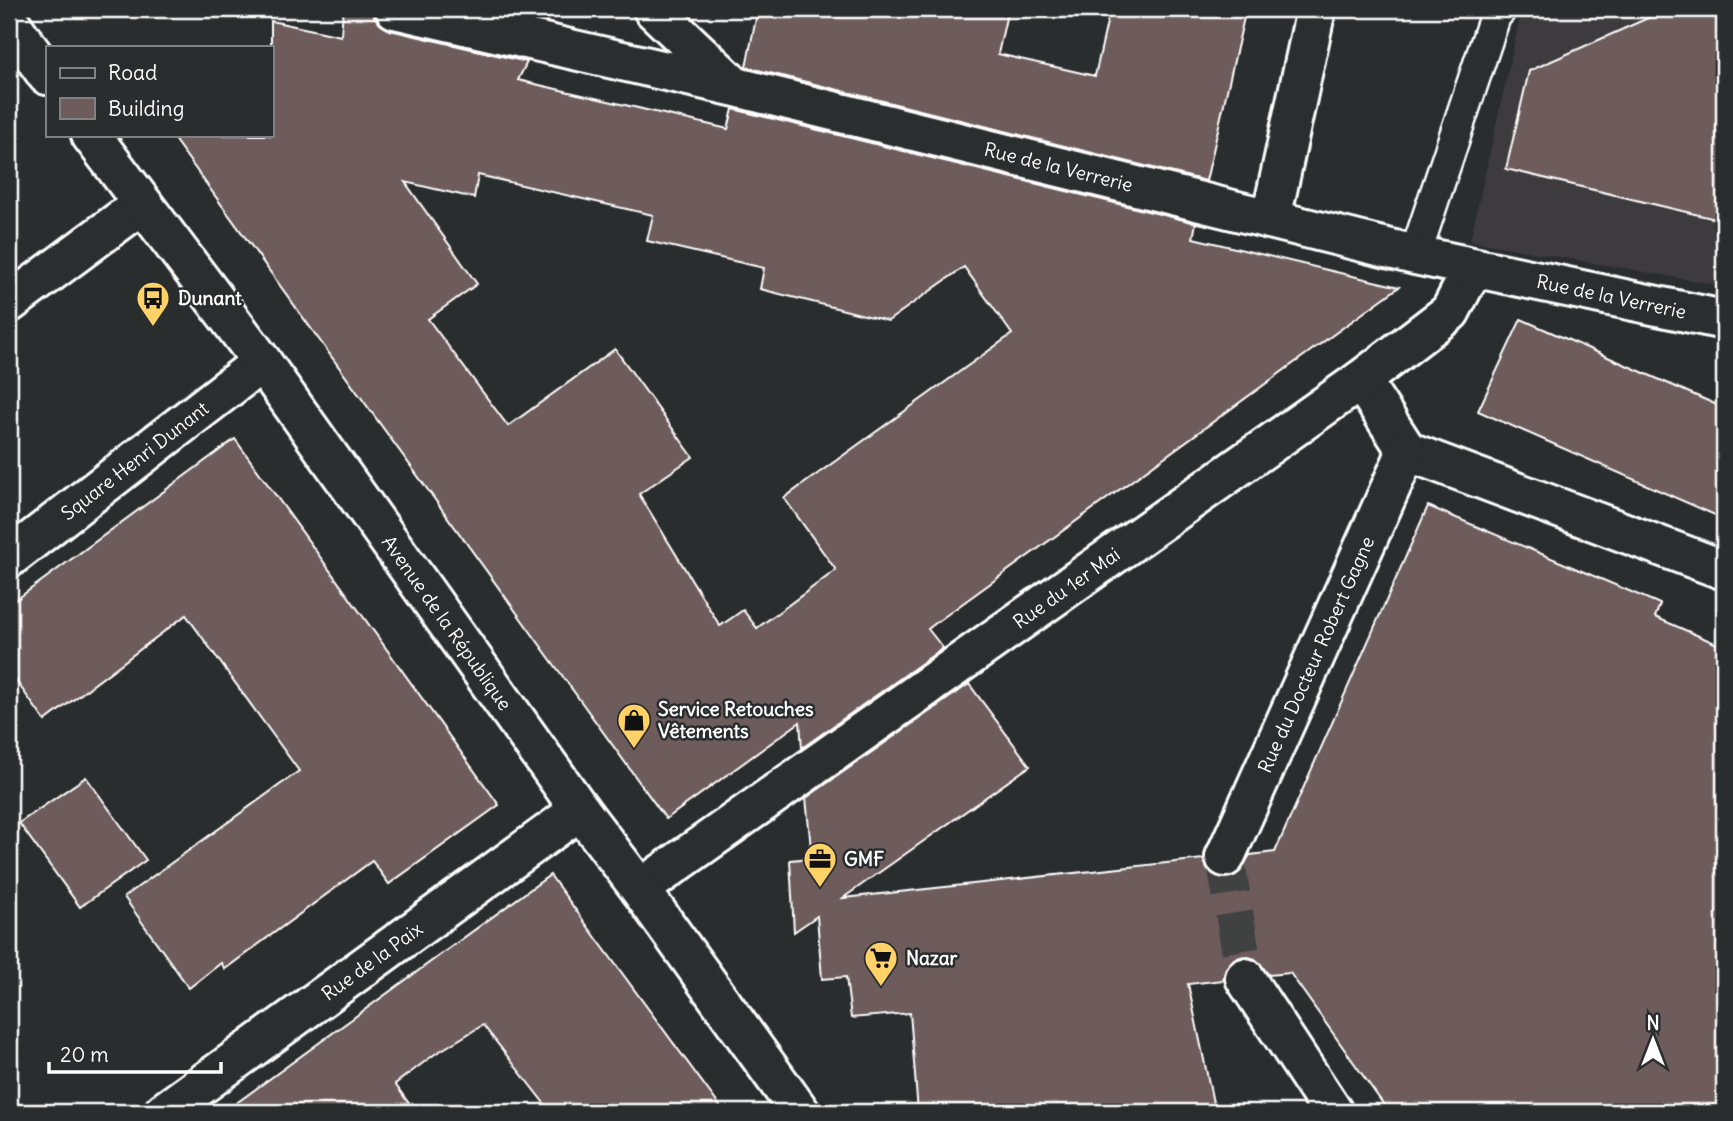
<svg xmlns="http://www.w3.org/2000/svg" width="1733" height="1121" viewBox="0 0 1733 1121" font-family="Delius,sans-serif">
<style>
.built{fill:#3e3b3c}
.building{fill:#6e5b5b;stroke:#fff;stroke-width:2;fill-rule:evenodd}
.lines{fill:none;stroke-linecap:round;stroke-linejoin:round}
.minor-tunnel{stroke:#3f4243;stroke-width:38;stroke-dasharray:38 19;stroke-linecap:butt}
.service-casing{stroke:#fff;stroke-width:35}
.minor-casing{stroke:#fff;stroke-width:44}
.secondary-casing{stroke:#fff;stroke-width:44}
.primary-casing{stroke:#fff;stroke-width:44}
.service{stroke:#2a2d2e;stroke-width:30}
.minor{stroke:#2a2d2e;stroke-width:38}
.secondary{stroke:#2a2d2e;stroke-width:38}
.primary{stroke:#2a2d2e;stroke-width:38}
.labels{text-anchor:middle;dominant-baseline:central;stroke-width:5;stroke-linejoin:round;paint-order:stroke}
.street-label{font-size:19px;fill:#fff;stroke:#2a2d2e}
.poi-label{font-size:19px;font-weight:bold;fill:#fff;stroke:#2a2d2e;text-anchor:start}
</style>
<rect width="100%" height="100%" fill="#2a2d2e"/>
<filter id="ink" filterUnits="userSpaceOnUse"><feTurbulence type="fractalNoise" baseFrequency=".0143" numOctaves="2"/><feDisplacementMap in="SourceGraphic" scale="14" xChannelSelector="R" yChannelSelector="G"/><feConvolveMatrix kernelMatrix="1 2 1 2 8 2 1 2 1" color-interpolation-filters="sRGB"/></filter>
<g filter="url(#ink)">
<polygon class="built" points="1522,9 1724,9 1724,286 1470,241"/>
<g class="building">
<path d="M343 9H374V16L380 24 390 30 527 62 518 80 728 129 733 109 1196 223 1193 238 1399 287 937 622 928 629 943 648 802 748 800 722 666 819 171 135H271V21L341 36ZM478 175 653 215 647 241 764 268 760 289 888 321 964 267 1012 334 784 498 836 570 757 628 743 610 720 626 639 494 693 457 615 349 508 426 428 319 477 284 405 182 474 198Z"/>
<polygon points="492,9 554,9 547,21"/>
<polygon points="758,9 1008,9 998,54 1095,76 1110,9 1246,9 1206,181 746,67"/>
<polygon points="1668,9 1724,9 1724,221 1506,169 1529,71"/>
<polygon points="1521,319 1724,408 1724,519 1478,411"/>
<polygon points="235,439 499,805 389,884 372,861 225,969 221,963 189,988 124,897 299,771 186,615 45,721 9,671 9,605"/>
<polygon points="1428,506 1660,604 1655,617 1724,647 1724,1112 1389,1112 1290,973 1269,975 1255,959 1244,956 1234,959 1226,968 1223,980 1188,984 1215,1112 918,1112 910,1013 851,1018 846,977 822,979 817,916 794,932 790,860 812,858 806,798 969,684 1030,766 843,898 1203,859 1207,869 1215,877 1227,879 1237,875 1250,855 1275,852"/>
<polygon points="86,777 146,860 80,907 19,823"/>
<polygon points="550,875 724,1112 551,1112 483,1025 435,1054 395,1084 415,1112 224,1112"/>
</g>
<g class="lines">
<polyline class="minor-tunnel" points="1225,857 1245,978"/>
<defs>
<polyline id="service" points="1415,255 1495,16 1501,9"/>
<g id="minor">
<polyline points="1271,219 1316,9"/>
<polyline points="9,303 141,205"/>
<polyline points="1361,380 1407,451"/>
<polyline points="1407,451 1724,570"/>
<path id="s1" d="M9 558 262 362"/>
<path id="s2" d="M1225 857 1407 451"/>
<path id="s3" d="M640 889 1361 380 1450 312 1473 268"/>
<polyline points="1245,978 1333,1112"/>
<path id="s4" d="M164 1112 580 810"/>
</g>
<g id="secondary">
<path id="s5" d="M395 9 736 87 1415 255 1724 320"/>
<polyline points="653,9 734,86"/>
</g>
<g id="primary">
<polyline points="9,21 47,75"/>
<path id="s6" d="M91 135 262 362 580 810 640 889 800 1112"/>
</g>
</defs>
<use href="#service" class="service-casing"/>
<use href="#minor" class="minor-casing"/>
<use href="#secondary" class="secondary-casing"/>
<use href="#primary" class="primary-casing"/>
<use href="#service" class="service"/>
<use href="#minor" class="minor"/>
<use href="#secondary" class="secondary"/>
<use href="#primary" class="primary"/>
</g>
</g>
<defs>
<symbol id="bus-pin" viewBox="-11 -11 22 30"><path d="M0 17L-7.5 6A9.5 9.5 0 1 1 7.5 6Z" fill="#ffd166" stroke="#2a2d2e"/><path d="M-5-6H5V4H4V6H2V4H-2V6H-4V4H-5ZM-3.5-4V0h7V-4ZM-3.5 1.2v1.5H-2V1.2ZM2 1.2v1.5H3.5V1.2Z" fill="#111"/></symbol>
<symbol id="shop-pin" viewBox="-11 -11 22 30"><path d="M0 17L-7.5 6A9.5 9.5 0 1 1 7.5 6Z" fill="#ffd166" stroke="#2a2d2e"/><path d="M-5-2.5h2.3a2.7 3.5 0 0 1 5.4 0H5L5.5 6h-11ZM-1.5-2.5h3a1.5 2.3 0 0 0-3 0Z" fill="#111"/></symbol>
<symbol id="office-pin" viewBox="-11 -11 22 30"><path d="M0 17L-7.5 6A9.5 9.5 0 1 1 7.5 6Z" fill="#ffd166" stroke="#2a2d2e"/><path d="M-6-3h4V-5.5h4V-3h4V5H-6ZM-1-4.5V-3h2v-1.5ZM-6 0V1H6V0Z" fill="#111"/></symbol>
<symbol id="supermarket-pin" viewBox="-11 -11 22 30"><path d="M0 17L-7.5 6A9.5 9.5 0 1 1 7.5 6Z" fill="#ffd166" stroke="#2a2d2e"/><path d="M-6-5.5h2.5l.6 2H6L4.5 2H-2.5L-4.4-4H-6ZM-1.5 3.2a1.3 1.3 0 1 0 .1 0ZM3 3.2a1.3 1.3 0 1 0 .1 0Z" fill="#111"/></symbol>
</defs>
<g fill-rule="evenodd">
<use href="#bus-pin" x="134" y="279" width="38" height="52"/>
<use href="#shop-pin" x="615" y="701" width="38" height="52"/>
<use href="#office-pin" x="801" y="840" width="38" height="52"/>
<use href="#supermarket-pin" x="862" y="939" width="38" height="52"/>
</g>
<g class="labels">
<g class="street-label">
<text stroke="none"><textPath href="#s5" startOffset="682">Rue de la Verrerie</textPath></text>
<text stroke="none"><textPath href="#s5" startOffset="1250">Rue de la Verrerie</textPath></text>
<text stroke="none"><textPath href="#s1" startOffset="159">Square Henri Dunant</textPath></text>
<text stroke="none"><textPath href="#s3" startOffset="522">Rue du 1er Mai</textPath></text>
<text stroke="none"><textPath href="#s6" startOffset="604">Avenue de la République</textPath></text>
<text stroke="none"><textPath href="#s2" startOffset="222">Rue du Docteur Robert Gagne</textPath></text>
<text stroke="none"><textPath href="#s4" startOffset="257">Rue de la Paix</textPath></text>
</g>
<g class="poi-label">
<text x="178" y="298">Dunant</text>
<text x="658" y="709">Service Retouches<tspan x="658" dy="22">Vêtements</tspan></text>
<text x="844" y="859">GMF</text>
<text x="906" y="958">Nazar</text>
</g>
</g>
<rect width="1733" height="1121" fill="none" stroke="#2a2d2e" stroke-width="35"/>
<rect x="18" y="18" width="1698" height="1086" fill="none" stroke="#fff" stroke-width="2.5" filter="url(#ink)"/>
<rect x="46" y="46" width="228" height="91" fill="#2a2d2e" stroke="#7f8182" stroke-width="2"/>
<rect x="60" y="68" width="35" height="10" fill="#2a2d2e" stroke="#7f8182" stroke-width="2"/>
<text x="108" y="80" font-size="21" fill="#ffffff">Road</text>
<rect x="60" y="98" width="35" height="21" fill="#6e5b5b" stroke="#7f8182" stroke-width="2"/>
<text x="108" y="116" font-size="21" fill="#ffffff">Building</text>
<g transform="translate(1653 1040)" stroke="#2a2d2e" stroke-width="5" paint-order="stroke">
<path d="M0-5L12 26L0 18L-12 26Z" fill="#ffffff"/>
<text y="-10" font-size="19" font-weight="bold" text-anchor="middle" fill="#ffffff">N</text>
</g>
<path d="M49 1062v10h172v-10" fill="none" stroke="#ffffff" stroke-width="3.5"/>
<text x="60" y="1062" font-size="21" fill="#ffffff" stroke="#2a2d2e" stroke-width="5" paint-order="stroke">20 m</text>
</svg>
